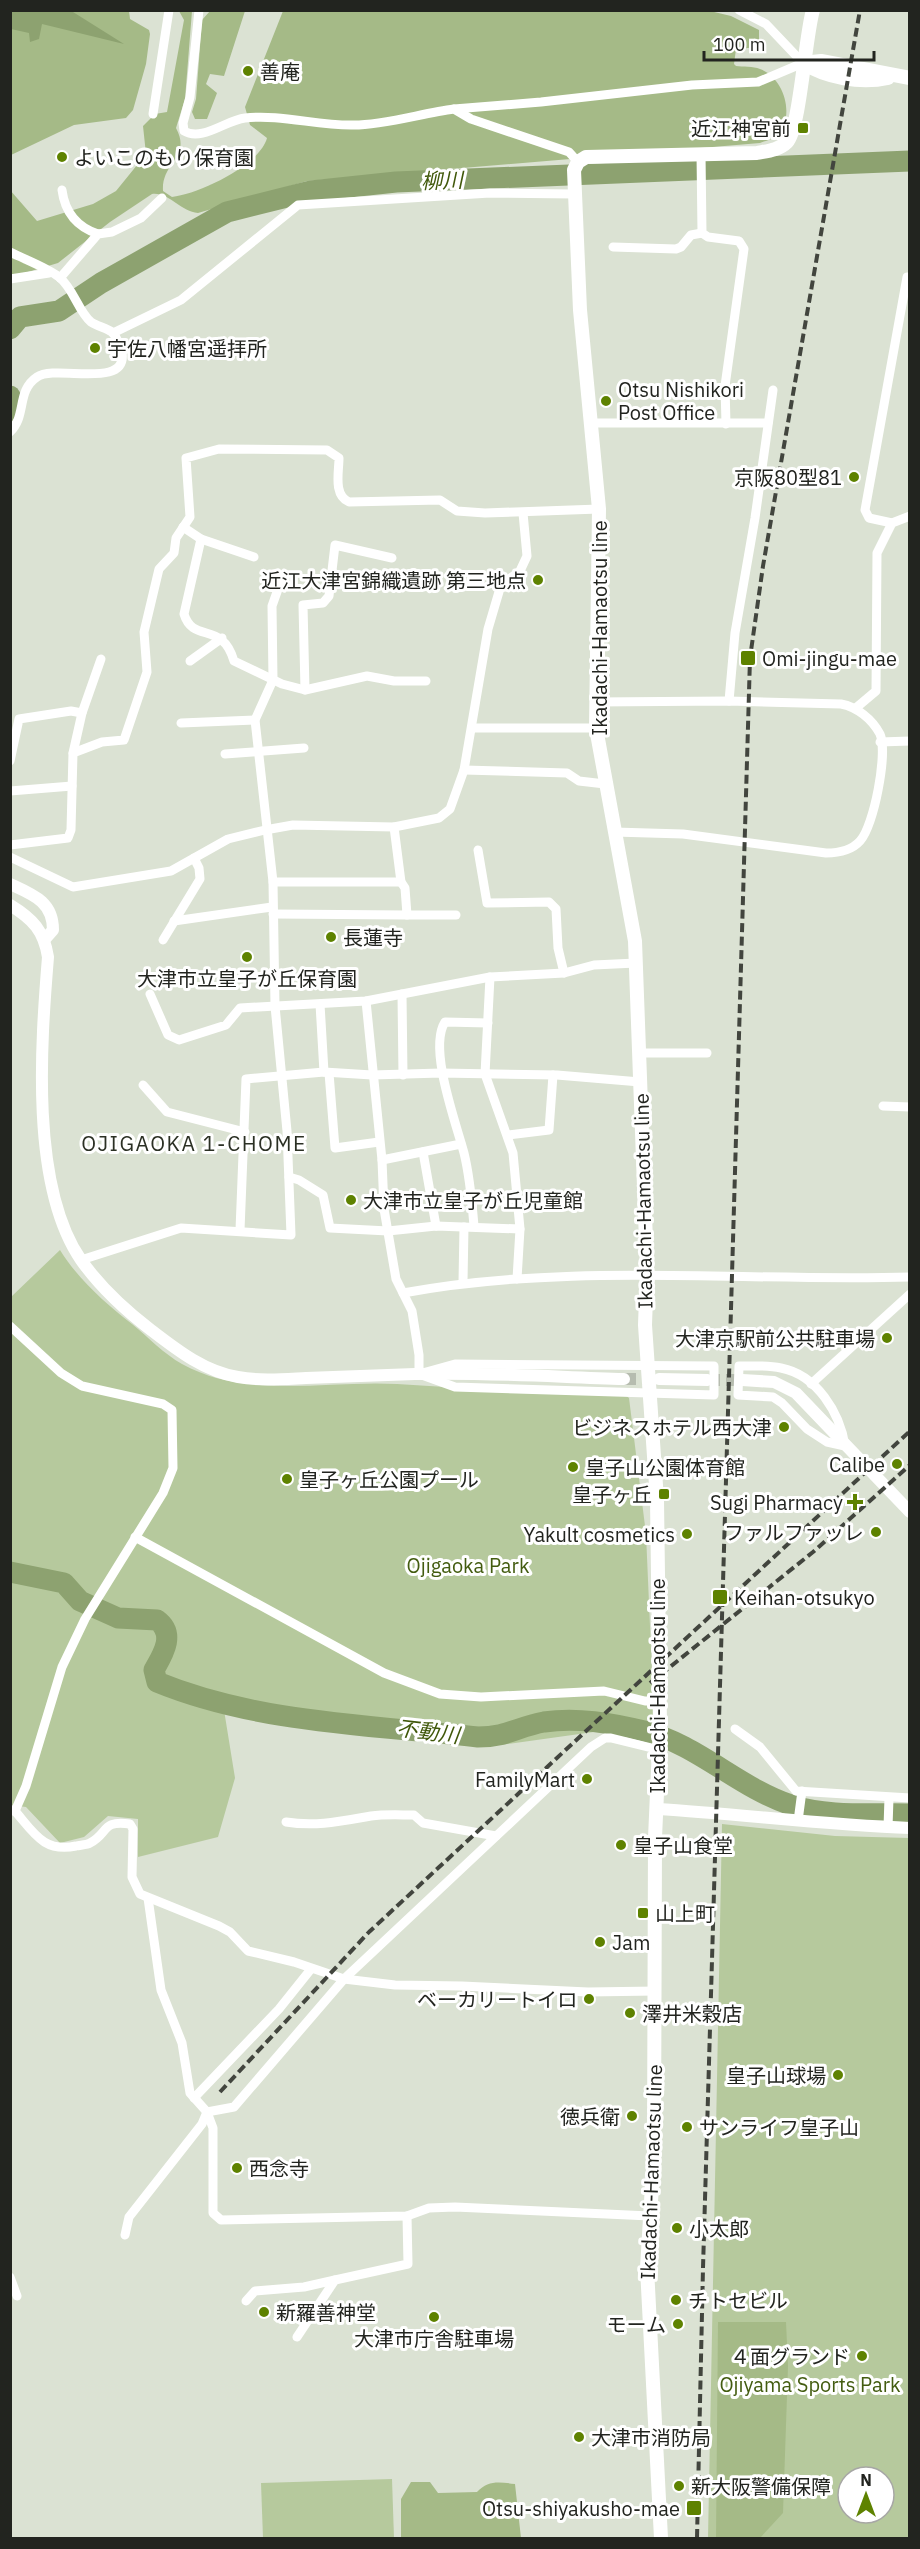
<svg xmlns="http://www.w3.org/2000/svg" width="920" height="2549" viewBox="0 0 920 2549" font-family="'IBM Plex Sans','Noto Sans JP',sans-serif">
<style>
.green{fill:#b6c99d;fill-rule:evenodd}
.forest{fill:#a5ba87}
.water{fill:#8da270}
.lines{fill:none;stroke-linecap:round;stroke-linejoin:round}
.river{stroke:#8da270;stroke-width:21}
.secondary-tunnel{stroke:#b6bcaf;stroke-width:12;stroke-dasharray:12 6;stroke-linecap:butt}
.street{stroke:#fff;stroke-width:9}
.secondary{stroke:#fff;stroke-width:12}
.primary{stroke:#fff;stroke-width:14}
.rail{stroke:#42453e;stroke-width:4;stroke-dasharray:9 4.5;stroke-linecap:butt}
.poi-dot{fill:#5e8200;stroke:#fff;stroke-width:2}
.labels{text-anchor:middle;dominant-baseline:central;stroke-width:6;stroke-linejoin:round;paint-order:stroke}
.poi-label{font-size:20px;fill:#22241f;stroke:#fff;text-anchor:start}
.street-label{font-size:20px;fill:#22241f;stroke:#fff}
.park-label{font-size:20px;fill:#435c10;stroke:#fff}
.water-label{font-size:21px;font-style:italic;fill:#40580a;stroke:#fff}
.neighbourhood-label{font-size:21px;letter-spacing:1.5px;fill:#2b3024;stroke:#fff}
</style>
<rect width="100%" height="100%" fill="#dbe2d3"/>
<g class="green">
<path d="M60 1250C78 1279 105 1303 132 1324 148 1337 164 1354 182 1364 247 1400 326 1380 397 1384 472 1389 548 1392 624 1394L629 1398 646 1534 655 1741 608 1730 500 1745 224 1710 235 1778 218 1837 138 1857V1819L108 1816 84 1837 60 1843 26 1807 11 1805V1297Z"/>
<path d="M722 1824 835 1836 909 1838V2538H708ZM848 2477H884V2513H848Z"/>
<polygon points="392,2479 394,2538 263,2538 261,2483"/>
</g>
<g class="forest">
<polygon points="11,11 129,11 130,19 149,30 150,34 146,64 133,110 126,118 74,125 11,155"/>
<path d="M179 11H192L185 99 176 128C192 158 161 162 163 191L172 197C199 194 260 165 267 138L250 125 245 107 283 11H710L731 16 759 30V47L736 49 734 64 736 66C743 67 753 66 760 69 784 78 796 116 777 136 773 139 765 141 760 143L307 181 198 213C181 212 169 192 152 194L110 222 58 263 11 277 10 190 37 221 93 204 116 191 146 154 143 126 155 114 167 112 184 20Z"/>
<polygon points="210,11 245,11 224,76 210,74 206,84 217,93 207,119 195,119 192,112 196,99 202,20"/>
<polygon points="718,2322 786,2322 788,2366 783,2513 760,2538 716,2538"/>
<path d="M411 2482H430L438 2493 477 2492C488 2480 499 2482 515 2484L521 2538H401V2499Z"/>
</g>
<polygon class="water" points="68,10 73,12 124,44 42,24 39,39 30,42 29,33 11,29 11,11"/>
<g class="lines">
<g class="river">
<polyline points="10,329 20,317 59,311 101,283 227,212 311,191 396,182 910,161"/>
<polyline points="10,396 10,411"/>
<path d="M10 1572 64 1583 80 1601 118 1618 157 1620C176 1634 163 1654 154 1670L157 1682C257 1723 371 1725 478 1737 507 1737 517 1727 544 1722 577 1717 611 1723 644 1731 697 1744 739 1788 791 1805 827 1817 872 1813 910 1814"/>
</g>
<g class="secondary-tunnel">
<polyline points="624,1379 658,1379"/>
<polyline points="708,1380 742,1380"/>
</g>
<g class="street">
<path d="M199 10 190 97 183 123 184 131C202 142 226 120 245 118 281 114 318 126 354 125 384 125 423 113 454 109L471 119 569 152 578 162"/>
<polyline points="454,109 541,102 692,85 758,82 803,63 766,24 739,10"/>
<polyline points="153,114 169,10"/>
<polyline points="701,154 702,233 708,237 739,241 744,249 725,386 726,424"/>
<path d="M62 190C65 213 77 227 98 234"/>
<polyline points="613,247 676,249 681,247 691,235 702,233"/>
<path d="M10 252C26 260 46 267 59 277 74 289 78 311 91 322 97 326 106 328 112 332 116 336 121 347 122 352 128 390 56 364 37 377 16 391 27 416 10 432"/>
<polyline points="60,278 98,234 112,232 141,218 162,198"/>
<polyline points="10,279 49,273"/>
<polyline points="113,333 181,300 298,205 490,193 574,194"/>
<polyline points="589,423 768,423"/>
<polyline points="892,523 869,518 865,510 907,277 910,278"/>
<path d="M183 527 201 539 184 614C193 644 222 620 234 661L282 684 305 690 367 676 394 681H426"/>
<polyline points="201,539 254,557"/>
<polyline points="190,661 222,638"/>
<polyline points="305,690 303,605 323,603 329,596 335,545 392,558"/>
<polyline points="729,701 735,633 755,518 773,390"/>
<path d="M595 702 729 701 841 704C857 707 872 719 880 734 888 753 874 826 860 841 851 851 839 853 826 853L683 834 614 832"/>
<polyline points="857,707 876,691 877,553 892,523 910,516"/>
<polyline points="181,723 255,720"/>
<polyline points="472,728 596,728"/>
<polyline points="880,742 910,741"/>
<polyline points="73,753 82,713 101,659"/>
<polyline points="225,754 304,748"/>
<polyline points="10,761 19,719 71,711 82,713"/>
<polyline points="464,770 567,773 579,781 605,784"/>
<polyline points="10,791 72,786"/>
<path d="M10 845 68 838 71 830 73 753 102 742 124 740 147 672 144 632 159 569 174 553 176 538 190 517 186 458 219 449 327 450 339 458C339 472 333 495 349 502L440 500 457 511 485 513 599 509"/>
<polyline points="478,850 487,903 549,902 556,909 558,948 564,973"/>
<polyline points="10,857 73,887 171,871 228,839 265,830 293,825 394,827 439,818 450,809 464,770 488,629 501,585 520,571 527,556 523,513"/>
<polyline points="273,882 401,882"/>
<polyline points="273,914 407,915 405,888 401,882 394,827"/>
<polyline points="407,915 456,915"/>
<polyline points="174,921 272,907"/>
<polyline points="163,940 200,879 199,868 194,858"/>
<polyline points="490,977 485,1074 513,1153 520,1229 517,1279"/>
<polyline points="150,994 168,1035 179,1040 226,1025 240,1008 366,1001 490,977 564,973 594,965 636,963"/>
<polyline points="402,994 403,1075"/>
<polyline points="366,1001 382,1160 384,1209 396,1279 412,1311 419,1355 419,1374"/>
<polyline points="320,1004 324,1072"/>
<polyline points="639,1053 707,1053"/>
<polyline points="329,1073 335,1148 379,1142"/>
<polyline points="143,1085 167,1112 245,1132"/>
<polyline points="883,1106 910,1107"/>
<polyline points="508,1135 549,1130 553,1075"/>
<polyline points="423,1152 436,1226"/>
<polyline points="382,1160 461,1144"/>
<polyline points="289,1177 299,1180 323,1195 330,1228 388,1231 436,1226 520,1229"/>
<path d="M474 1226C472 1202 470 1177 464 1153 456 1123 428 1048 445 1022L488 1023"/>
<polyline points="240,1230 246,1079 324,1072 372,1075 441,1073 557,1075 640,1082"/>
<polyline points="81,1260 181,1228 291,1235 287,1131 275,1006 273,882 255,720 273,680 272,606 283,575"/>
<polyline points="463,1282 464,1227"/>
<path d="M403 1293C570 1262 741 1282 910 1277"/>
<polyline points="10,1326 61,1373 82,1386 163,1404 172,1410 173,1468 163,1493 85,1619 62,1667 26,1786 15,1811"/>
<polygon points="455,1364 714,1366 714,1395 455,1387 419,1374"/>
<path d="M739 1366C753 1366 767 1365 781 1368 817 1375 840 1413 845 1446L827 1442 807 1429 782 1403 773 1397 738 1395Z"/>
<polyline points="811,1384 910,1294"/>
<polyline points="135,1537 384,1673 440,1694 481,1697 604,1691 645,1701 659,1701"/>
<polyline points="735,1729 760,1747 796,1791 910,1798"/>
<path d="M10 1811H15C34 1833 44 1853 76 1846 80 1845 87 1845 90 1843 109 1833 101 1820 130 1824L133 1829 132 1877 140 1894 219 1926 230 1932 248 1951 294 1962 344 1979 395 1985 462 1986 588 1992 656 1991"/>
<polyline points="798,1821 802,1791"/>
<path d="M286 1822C316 1827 342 1821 371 1816 385 1814 400 1815 414 1815L423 1823 496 1836"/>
<polyline points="888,1827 889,1798"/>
<polyline points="148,1898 161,1990 182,2043 190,2093 207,2112 213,2128 213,2213 221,2220 407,2216 429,2208 455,2207 650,2216"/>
<polyline points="194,2098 279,2009 311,1969"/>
<polyline points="125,2235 129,2217 202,2124 207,2112 234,2107 344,1979 591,1747 605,1738 611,1738 660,1750"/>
<polyline points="10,2277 17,2296"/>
<polyline points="246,2301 255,2291 304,2287 335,2280"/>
<polyline points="297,2337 335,2280 408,2264 407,2216"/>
</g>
<g class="secondary">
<path d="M10 884C34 895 53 902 53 930L45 939"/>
<path d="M10 905C33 919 44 931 48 957 41 1043 30 1186 81 1260 100 1287 125 1310 151 1330 177 1350 205 1372 238 1377 261 1381 284 1379 306 1378 342 1377 379 1375 415 1374 484 1372 555 1377 624 1379"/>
<polyline points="659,1379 708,1380"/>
<polyline points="742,1380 774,1382 796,1393 910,1512"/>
<path d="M657 1809C741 1814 825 1825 910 1828"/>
</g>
<g class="primary">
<polyline points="803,63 821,61 910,78"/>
<path d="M803 63C826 78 861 84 888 78"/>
<path d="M661 2538 647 2268 654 2152 655 1838 660 1726 657 1500 645 1325 647 1269 635 941 596 728 599 509 580 310 574 170 578 162 586 157 757 153C767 151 779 150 787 142 800 128 805 37 813 10"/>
</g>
<g class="rail">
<polyline points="650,1683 813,1552 910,1465"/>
<polyline points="220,2092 369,1932 910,1431"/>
<polyline points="697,2538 703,2268 750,658 763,566 860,10"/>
</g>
</g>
<g class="poi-dot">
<circle cx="248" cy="71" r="6"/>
<rect x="797" y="122" width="12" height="12" rx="3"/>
<circle cx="62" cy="157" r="6"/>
<circle cx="95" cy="348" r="6"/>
<circle cx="606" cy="401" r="6"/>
<circle cx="854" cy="477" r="6"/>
<circle cx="538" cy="580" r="6"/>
<rect x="740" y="650" width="16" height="16" rx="3"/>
<circle cx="331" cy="937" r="6"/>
<circle cx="247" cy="957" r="6"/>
<circle cx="351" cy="1200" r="6"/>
<circle cx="887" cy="1338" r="6"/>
<circle cx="784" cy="1427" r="6"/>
<circle cx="897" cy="1464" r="6"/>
<circle cx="573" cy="1467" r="6"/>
<circle cx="287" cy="1479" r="6"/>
<rect x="658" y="1488" width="12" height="12" rx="3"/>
<path d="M852 1493h6v6h6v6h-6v6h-6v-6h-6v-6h6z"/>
<circle cx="876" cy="1532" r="6"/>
<circle cx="687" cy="1534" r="6"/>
<rect x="712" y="1589" width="16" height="16" rx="3"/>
<circle cx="587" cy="1779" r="6"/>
<circle cx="621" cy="1845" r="6"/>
<rect x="637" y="1907" width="12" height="12" rx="3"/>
<circle cx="600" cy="1942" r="6"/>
<circle cx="589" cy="1999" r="6"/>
<circle cx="630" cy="2013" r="6"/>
<circle cx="838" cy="2075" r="6"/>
<circle cx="632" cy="2116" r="6"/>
<circle cx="687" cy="2127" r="6"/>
<circle cx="237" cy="2168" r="6"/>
<circle cx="677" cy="2228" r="6"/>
<circle cx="676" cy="2300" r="6"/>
<circle cx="264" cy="2312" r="6"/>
<circle cx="434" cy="2317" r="6"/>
<circle cx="678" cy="2324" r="6"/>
<circle cx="862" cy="2356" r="6"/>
<circle cx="579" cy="2437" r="6"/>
<circle cx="679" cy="2486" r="6"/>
<rect x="686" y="2500" width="16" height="16" rx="3"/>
</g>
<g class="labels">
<g class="poi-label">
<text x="260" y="71">善庵</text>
<text x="791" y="128" text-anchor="end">近江神宮前</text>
<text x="74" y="157">よいこのもり保育園</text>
<text x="107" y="348">宇佐八幡宮遥拝所</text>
<text x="618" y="389">Otsu Nishikori<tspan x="618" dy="23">Post Office</tspan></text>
<text x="842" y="477" text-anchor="end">京阪80型81</text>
<text x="526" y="580" text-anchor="end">近江大津宮錦織遺跡 第三地点</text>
<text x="762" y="658">Omi-jingu-mae</text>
<text x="343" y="937">長蓮寺</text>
<text x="247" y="978" text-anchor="middle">大津市立皇子が丘保育園</text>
<text x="363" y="1200">大津市立皇子が丘児童館</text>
<text x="875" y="1338" text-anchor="end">大津京駅前公共駐車場</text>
<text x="772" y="1427" text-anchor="end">ビジネスホテル西大津</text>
<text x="885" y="1464" text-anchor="end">Calibe</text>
<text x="585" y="1467">皇子山公園体育館</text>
<text x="299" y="1479">皇子ヶ丘公園プール</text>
<text x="652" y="1494" text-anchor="end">皇子ヶ丘</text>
<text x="843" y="1502" text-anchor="end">Sugi Pharmacy</text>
<text x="864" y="1532" text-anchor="end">ファルファッレ</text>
<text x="675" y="1534" text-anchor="end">Yakult cosmetics</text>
<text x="734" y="1597">Keihan-otsukyo</text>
<text x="575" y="1779" text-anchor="end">FamilyMart</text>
<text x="633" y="1845">皇子山食堂</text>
<text x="655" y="1913">山上町</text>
<text x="612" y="1942">Jam</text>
<text x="577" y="1999" text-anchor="end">ベーカリートイロ</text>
<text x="642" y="2013">澤井米穀店</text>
<text x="826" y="2075" text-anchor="end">皇子山球場</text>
<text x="620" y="2116" text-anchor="end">徳兵衛</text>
<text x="699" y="2127">サンライフ皇子山</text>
<text x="249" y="2168">西念寺</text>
<text x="689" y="2228">小太郎</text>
<text x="688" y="2300">チトセビル</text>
<text x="276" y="2312">新羅善神堂</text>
<text x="666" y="2324" text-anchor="end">モーム</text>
<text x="434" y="2338" text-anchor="middle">大津市庁舎駐車場</text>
<text x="850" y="2356" text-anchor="end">４面グランド</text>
<text x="591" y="2437">大津市消防局</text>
<text x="691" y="2486">新大阪警備保障</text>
<text x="680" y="2508" text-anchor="end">Otsu-shiyakusho-mae</text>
</g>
<g class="street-label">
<text transform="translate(599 628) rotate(-90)">Ikadachi-Hamaotsu line</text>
<text transform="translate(643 1201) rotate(-91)">Ikadachi-Hamaotsu line</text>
<text transform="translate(657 1686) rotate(-90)">Ikadachi-Hamaotsu line</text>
<text transform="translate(651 2172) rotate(-88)">Ikadachi-Hamaotsu line</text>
</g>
<g class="park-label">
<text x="468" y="1565">Ojigaoka Park</text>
<text x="810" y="2384">Ojiyama Sports Park</text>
</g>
<g class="water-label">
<text transform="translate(442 180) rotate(-2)">柳川</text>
<text transform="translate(428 1731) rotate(7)">不動川</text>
</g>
<g class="neighbourhood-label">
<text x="194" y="1143">OJIGAOKA 1-CHOME</text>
</g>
</g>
<rect width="920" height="2549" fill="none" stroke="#22241f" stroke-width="24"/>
<g transform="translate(866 2495)"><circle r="28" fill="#ffffff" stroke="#a7a7a5" stroke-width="1.5"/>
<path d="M0-4.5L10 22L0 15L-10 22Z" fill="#5e8200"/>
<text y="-9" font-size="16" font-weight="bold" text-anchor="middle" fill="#22241f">N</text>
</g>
<path d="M704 51v9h170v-9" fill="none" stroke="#22241f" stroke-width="3"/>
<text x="713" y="51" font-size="18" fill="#22241f" stroke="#ffffff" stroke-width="4.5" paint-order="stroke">100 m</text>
</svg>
